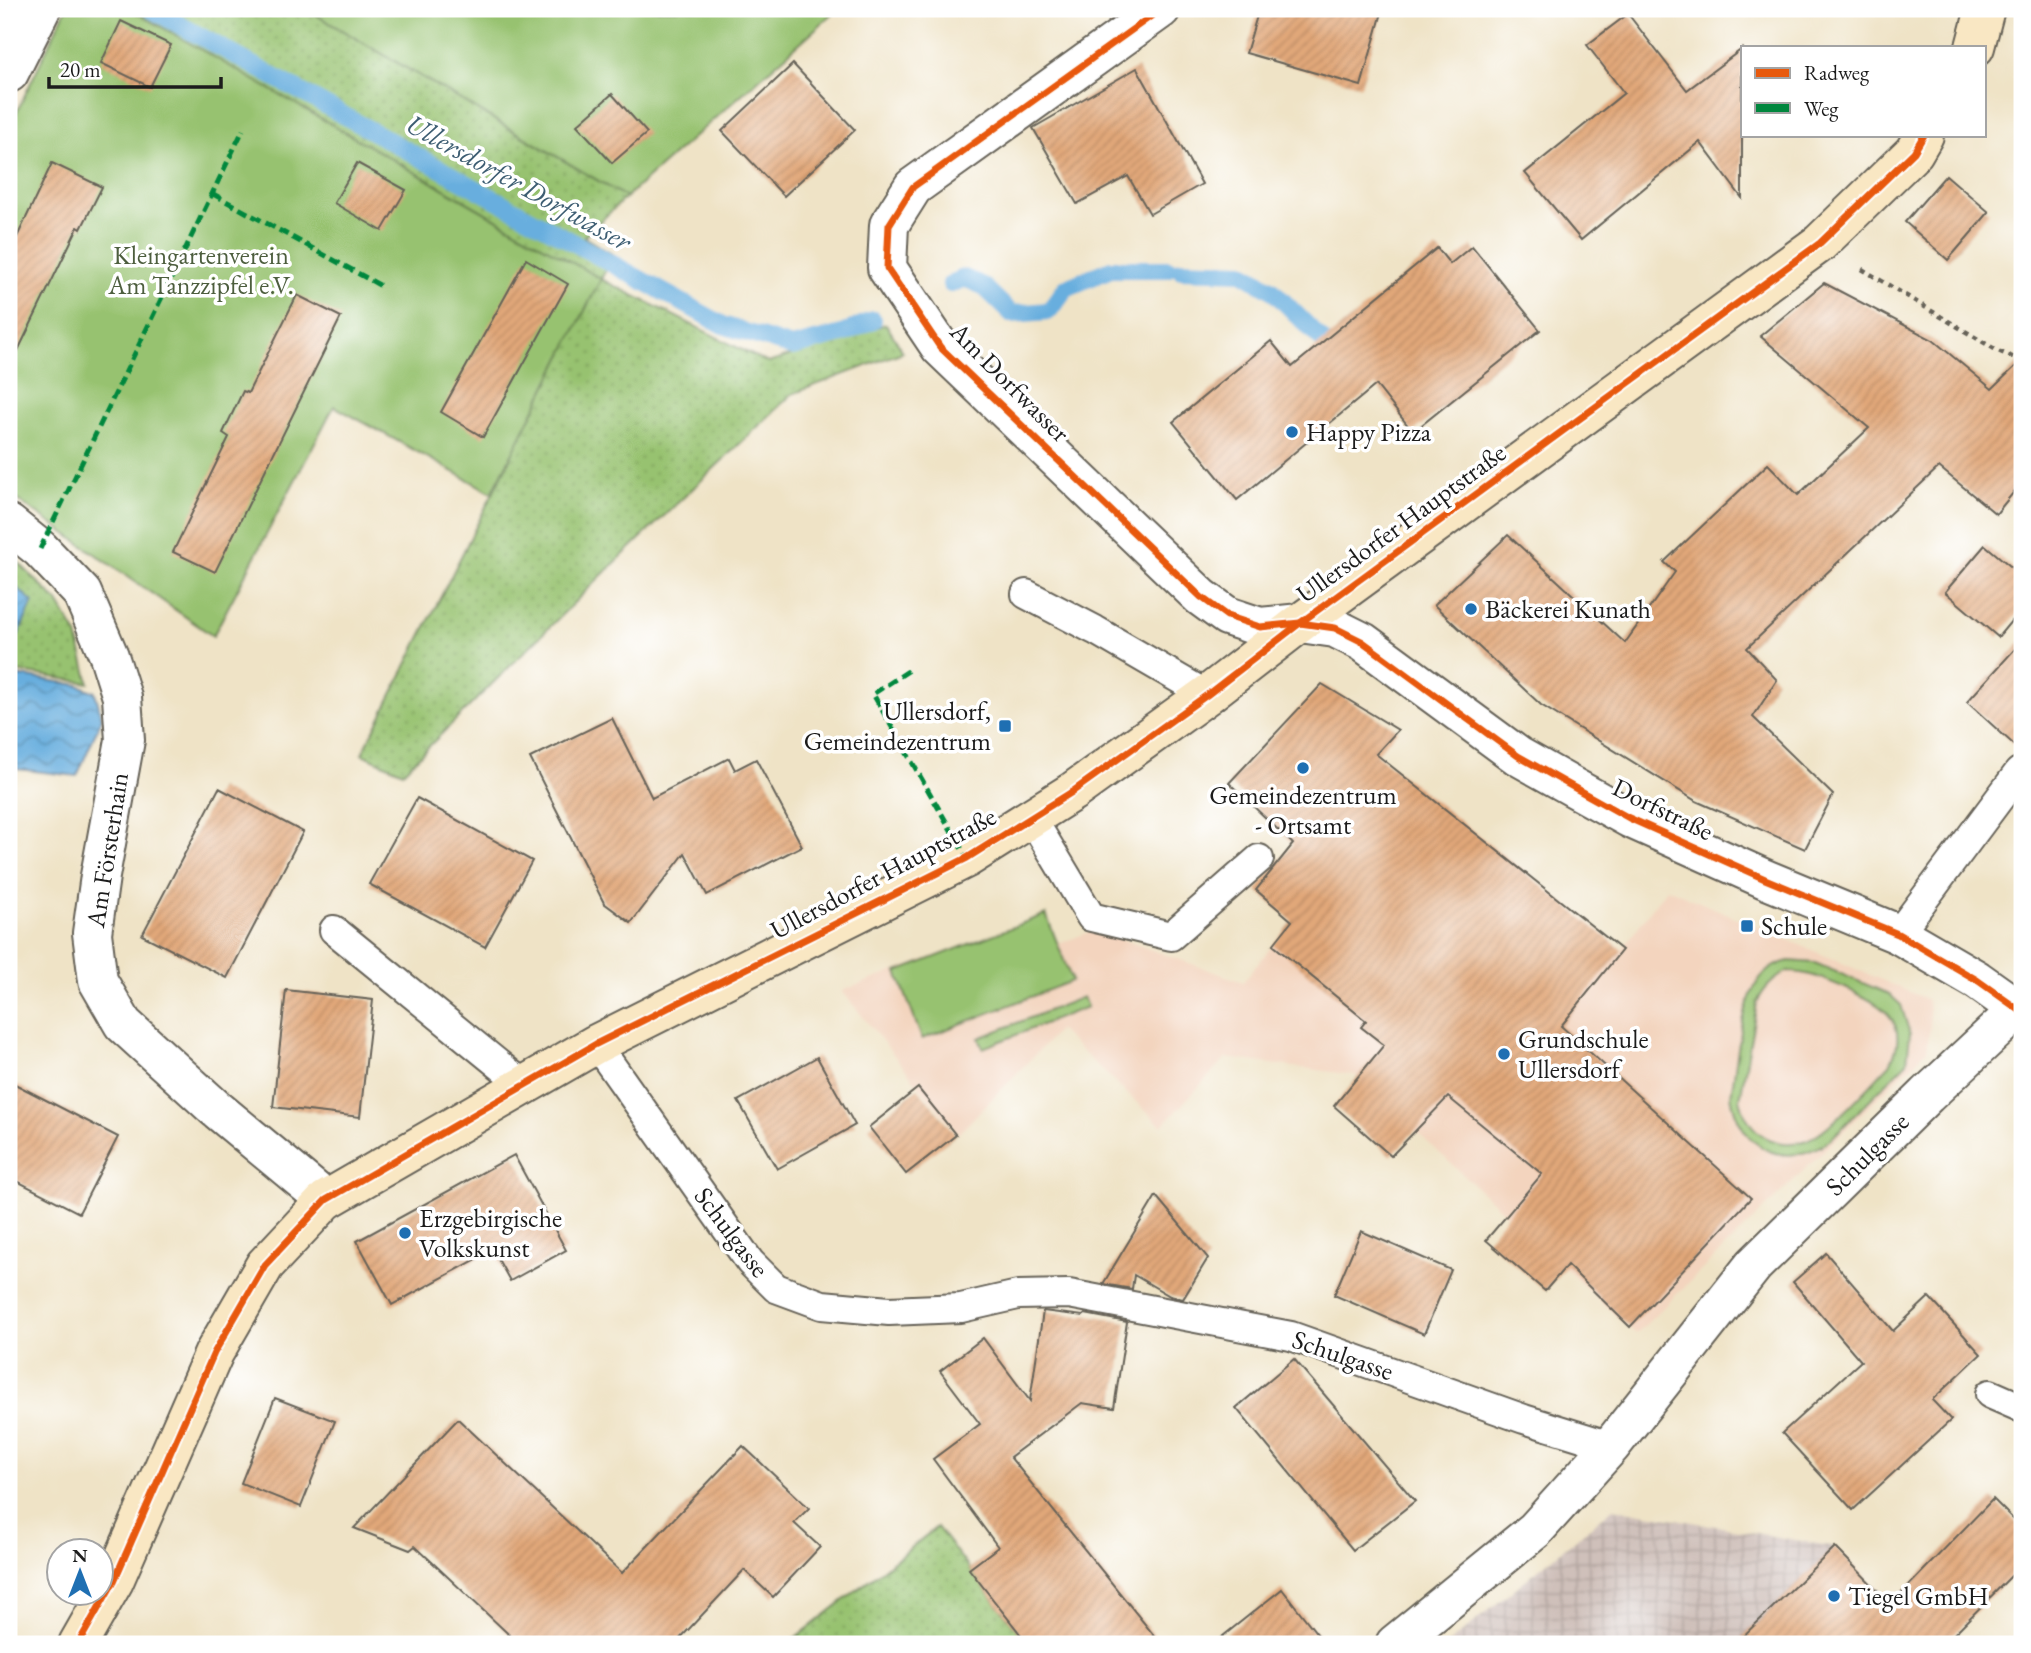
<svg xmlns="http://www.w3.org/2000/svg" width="2031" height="1653" viewBox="0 0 2031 1653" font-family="'EB Garamond',serif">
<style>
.built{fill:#f3d4be}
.industrial{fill:url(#industrial-grid)}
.grass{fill:url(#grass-dots);stroke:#5a6f46;stroke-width:2}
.green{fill:#97c270;stroke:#5a6f46;stroke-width:2;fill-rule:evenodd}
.water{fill:url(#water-waves);stroke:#42657d;stroke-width:2}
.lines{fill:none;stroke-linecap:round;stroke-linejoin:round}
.stream{stroke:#67aede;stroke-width:18}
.building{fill:url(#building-hatch)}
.service-casing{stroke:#666258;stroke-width:32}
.minor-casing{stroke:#666258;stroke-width:42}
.secondary-casing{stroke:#666258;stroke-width:42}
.path{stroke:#666258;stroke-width:4.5;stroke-dasharray:5 5;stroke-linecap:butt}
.service{stroke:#fff;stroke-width:28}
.minor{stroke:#fff;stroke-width:38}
.secondary{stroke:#f9e7c3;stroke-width:38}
.quiet{stroke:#00873e;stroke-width:5;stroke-dasharray:10 5;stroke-linecap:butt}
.cycleway-casing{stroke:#fff;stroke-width:11}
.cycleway{stroke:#e8590c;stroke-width:7}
.poi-dot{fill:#1f6fb2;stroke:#fff;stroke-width:2.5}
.labels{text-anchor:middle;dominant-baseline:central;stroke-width:7;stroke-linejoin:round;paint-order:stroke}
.park-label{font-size:26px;fill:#4d5e3e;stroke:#fff}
.street-label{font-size:26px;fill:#1c1c1c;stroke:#fff}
.poi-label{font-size:26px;fill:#1c1c1c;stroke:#fff;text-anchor:start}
.water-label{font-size:28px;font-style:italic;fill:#3e5e73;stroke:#fff}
</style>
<defs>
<pattern id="industrial-grid" width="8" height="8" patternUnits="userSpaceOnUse" patternTransform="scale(1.75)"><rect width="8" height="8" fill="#cfc0ba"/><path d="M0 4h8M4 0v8" fill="none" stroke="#b1a49f"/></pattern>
<pattern id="grass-dots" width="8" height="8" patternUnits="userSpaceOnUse" patternTransform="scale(1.75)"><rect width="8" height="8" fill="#97c270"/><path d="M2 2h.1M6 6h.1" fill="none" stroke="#82a660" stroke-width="1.8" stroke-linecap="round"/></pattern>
<pattern id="water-waves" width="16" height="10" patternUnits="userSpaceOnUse" patternTransform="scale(1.75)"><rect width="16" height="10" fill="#67aede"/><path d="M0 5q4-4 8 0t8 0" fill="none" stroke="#548db3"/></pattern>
<pattern id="building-hatch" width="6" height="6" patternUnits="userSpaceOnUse" patternTransform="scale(1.75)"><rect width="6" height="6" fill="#e1a779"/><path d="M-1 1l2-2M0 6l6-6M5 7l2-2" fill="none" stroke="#c08f68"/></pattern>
</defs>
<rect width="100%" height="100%" fill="#fff"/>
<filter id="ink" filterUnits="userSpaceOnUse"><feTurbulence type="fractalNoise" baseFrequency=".0143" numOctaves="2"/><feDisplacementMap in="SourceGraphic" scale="14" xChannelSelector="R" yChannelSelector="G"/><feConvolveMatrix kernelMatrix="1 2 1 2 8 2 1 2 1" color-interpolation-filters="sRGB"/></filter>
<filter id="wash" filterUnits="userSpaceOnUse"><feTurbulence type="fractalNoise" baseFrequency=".00686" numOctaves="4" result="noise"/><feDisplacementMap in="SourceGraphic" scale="28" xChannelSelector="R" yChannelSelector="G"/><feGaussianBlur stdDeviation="1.57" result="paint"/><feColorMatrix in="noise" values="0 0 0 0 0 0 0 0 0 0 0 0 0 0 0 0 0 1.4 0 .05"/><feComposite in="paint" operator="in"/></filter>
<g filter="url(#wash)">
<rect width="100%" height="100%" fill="#efe3c6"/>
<polygon class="built" points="1407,778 1622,949 1667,888 1928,1000 1930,1024 1927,1050 1636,1334 1355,1075 1226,1058 1162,1126 1059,1030 958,1134 842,991 1046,914 1058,944 1095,930 1243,982"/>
<polygon class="industrial" points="1613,1508 1835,1547 1931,1644 1448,1644"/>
<g class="grass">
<polygon points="130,9 306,9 626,197 584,237 614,255 601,279 768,363 886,324 903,352 792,394 600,577 403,772 362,754 600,279"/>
<polygon points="9,553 58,602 77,635 89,683 9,670"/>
<polygon points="937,1527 1028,1644 788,1644"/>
</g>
<g class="green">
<polygon points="66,9 130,9 601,279 492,493 334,406 213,636 9,494 9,128"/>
<polygon points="306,9 838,9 626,197"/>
<polygon points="1046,914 1072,981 922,1039 897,972"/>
<path d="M1789 961 1815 963 1889 994 1901 1005 1910 1034 1907 1062 1831 1139C1786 1173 1739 1149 1731 1095 1737 1063 1741 994 1765 973 1772 966 1780 963 1789 961ZM1786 972C1809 972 1824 979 1845 988 1879 1003 1913 1020 1890 1064 1871 1083 1828 1134 1804 1141 1791 1145 1779 1144 1767 1138 1751 1129 1744 1116 1740 1099L1757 1003C1764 988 1772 981 1786 972Z"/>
<polygon points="1083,997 1087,1007 983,1048 979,1038"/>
</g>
<g class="water">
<polygon points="9,581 33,602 11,651 9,651"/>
<polygon points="9,674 78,685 95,692 102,718 77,776 9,768"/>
</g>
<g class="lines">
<g class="stream">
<polyline points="151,9 723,325 792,347 842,334 873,320"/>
<polyline points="1181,270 1242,272 1272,290 1323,341"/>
<polyline points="951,284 964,278 983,286 1012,314 1049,311 1066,288 1111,269 1168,269"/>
</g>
</g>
<g id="blocks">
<g class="building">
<polygon points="1259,9 1383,9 1361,86 1246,53"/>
<polygon points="1628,14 1687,90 1742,49 1742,198 1700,142 1581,240 1525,173 1624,93 1587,45"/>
<polygon points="121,21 171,45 150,87 101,63"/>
<polygon points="793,64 855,130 784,196 722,131"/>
<polygon points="1137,68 1202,184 1150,214 1128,176 1077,204 1033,128"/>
<polygon points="612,94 647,133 612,163 577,125"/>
<polygon points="52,163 102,187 81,229 78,227 9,369 9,254"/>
<polygon points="357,163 406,190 382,231 334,203"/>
<polygon points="1946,175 1989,212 1948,260 1905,222"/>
<polygon points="1472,246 1540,330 1413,432 1376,385 1237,500 1173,422 1271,341 1292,367 1437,248 1450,264"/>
<polygon points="526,259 568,284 483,437 441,412"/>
<polygon points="1824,283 1933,340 1992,389 2022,360 2022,482 1996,514 1939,467 1747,648 1777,680 1753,717 1833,795 1805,849 1696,801 1541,705 1434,605 1508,535 1625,643 1675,572 1664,562 1768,464 1798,495 1869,428 1760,336"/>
<polygon points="297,295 341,317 215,572 173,552 229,437 223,433 243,391 248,393"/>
<polygon points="1985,545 2022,576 2022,608 1998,637 1945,592"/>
<polygon points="2022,641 2022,752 1967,702"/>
<polygon points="1322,684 1398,730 1376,754 1622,950 1561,1026 1751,1198 1630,1327 1567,1265 1545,1291 1486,1240 1542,1174 1448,1097 1391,1156 1334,1106 1384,1045 1361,1027 1366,1021 1273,945 1292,921 1256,890 1293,844 1229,783"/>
<polygon points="612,718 652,798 729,758 735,770 756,759 802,846 707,895 685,853 631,923 604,903 530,758"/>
<polygon points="219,788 303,832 227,978 142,935"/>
<polygon points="417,798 532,861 485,947 369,884"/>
<polygon points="286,990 373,1000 360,1117 273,1107"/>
<polygon points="817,1057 855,1125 777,1169 738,1101"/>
<polygon points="9,1081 118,1137 79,1213 9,1177"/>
<polygon points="918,1088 956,1135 906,1174 869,1127"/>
<polygon points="514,1155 566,1250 510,1281 493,1250 392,1305 357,1241"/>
<polygon points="1156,1196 1208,1258 1183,1299 1170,1296 1134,1275 1132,1289 1103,1284"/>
<polygon points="1361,1231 1451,1270 1424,1334 1334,1295"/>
<polygon points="1826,1253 1893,1331 1929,1297 1981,1354 1932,1400 1951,1420 1853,1510 1782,1433 1861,1361 1793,1282"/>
<polygon points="1043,1311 1083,1316 1085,1314 1127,1322 1114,1408 1082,1403 1010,1457 1161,1644 1028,1644 969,1569 998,1547 933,1459 980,1424 940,1371 983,1338 1030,1401"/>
<polygon points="1294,1359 1415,1501 1353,1550 1236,1408"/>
<polygon points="275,1398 335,1421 301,1507 241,1483"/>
<polygon points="458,1419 622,1573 743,1446 809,1508 794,1523 820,1547 773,1597 744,1570 675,1644 519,1644 415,1546 410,1550 354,1528"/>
<polygon points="1993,1499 2022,1528 2022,1565 1944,1644 1735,1644 1835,1547 1891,1604"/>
<polygon points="1282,1589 1325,1644 1213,1644"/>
</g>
</g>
</g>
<g filter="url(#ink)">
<use href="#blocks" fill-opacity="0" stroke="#666258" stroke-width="2"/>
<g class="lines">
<defs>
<g id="service">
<polyline points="1026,594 1095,630 1207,695"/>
<polyline points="1031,817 1091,917 1171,936 1259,859"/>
<polyline points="334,930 524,1085"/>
<polyline points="1898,934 2019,772"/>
<polyline points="596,1044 750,1262 776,1288 822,1305 889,1311 961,1308 1018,1295 1069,1294 1291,1336 1524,1419 1611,1446"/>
<polyline points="1990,1394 2022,1408"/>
</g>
<g id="minor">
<polyline points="1161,9 913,187 889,225 887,268 940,347 1201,597 1227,616 1260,627 1300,623 1335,628 1363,642 1518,756 1573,787 1629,818 1765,879 1898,934 1977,980 2022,1012"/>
<polyline points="9,73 41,9"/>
<polyline points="9,524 40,549 82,593 109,656 122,697 125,740 100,876 92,933 98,981 123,1024 214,1107 326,1200"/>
<polyline points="1395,1644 1535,1530 1611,1446 1754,1265 1927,1095 2019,1009"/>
</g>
<g id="secondary">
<polyline points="1975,47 1985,9"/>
<polyline points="78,1644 114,1581 214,1353 265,1265 326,1200 596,1044 967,858 1072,792 1207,695 1300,623 1820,243 1914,152 1924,135"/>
</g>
</defs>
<use href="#service" class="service-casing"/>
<use href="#minor" class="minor-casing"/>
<use href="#secondary" class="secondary-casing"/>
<polyline class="path" points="1862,269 1998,351 2022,361"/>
<use href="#service" class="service"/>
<use href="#minor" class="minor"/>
<use href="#secondary" class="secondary"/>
<g class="quiet">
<polyline points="213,194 383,287"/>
<polyline points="40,549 243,130"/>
<polyline points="908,671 873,694 967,858"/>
</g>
<defs>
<g id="cycleway">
<polyline points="1161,9 913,187 889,225 887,268 940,347 1201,597 1227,616 1260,627 1300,623 1335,628 1363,642 1518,756 1573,787 1629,818 1765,879 1898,934 1977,980 2022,1012"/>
<polyline points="78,1644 114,1581 214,1353 265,1265 326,1200 596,1044 967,858 1072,792 1207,695 1300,623 1820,243 1914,152 1924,135"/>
</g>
</defs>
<use href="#cycleway" class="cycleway-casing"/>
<use href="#cycleway" class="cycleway"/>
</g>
</g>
<g class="poi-dot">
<circle cx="1292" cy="432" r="7"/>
<circle cx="1471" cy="609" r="7"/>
<rect x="998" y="719" width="14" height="14" rx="3.5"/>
<circle cx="1303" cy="768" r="7"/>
<rect x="1740" y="919" width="14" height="14" rx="3.5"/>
<circle cx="1504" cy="1054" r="7"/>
<circle cx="405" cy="1233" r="7"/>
<circle cx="1834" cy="1596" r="7"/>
</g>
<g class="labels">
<g class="park-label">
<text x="201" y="255">Kleingartenverein<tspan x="201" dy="30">Am Tanzzipfel e.V.</tspan></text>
</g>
<g class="street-label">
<text transform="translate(1010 382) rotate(45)">Am Dorfwasser</text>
<text transform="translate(1401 523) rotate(-36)">Ullersdorfer Hauptstraße</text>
<text transform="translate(1663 809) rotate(26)">Dorfstraße</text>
<text transform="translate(107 850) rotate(-81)">Am Försterhain</text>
<text transform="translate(883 873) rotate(-28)">Ullersdorfer Hauptstraße</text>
<text transform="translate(1867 1154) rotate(-45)">Schulgasse</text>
<text transform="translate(732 1232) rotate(53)">Schulgasse</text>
<text transform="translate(1343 1355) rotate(19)">Schulgasse</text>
</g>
<g class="poi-label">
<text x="1306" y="432">Happy Pizza</text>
<text x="1485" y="609">Bäckerei Kunath</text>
<text x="991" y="711" text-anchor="end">Ullersdorf,<tspan x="991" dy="30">Gemeindezentrum</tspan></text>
<text x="1303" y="795" text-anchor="middle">Gemeindezentrum<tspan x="1303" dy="30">- Ortsamt</tspan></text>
<text x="1761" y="926">Schule</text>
<text x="1518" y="1039">Grundschule<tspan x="1518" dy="30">Ullersdorf</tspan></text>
<text x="419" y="1218">Erzgebirgische<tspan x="419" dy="30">Volkskunst</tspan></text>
<text x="1848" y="1596">Tiegel GmbH</text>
</g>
<g class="water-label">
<text transform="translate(519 182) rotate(29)">Ullersdorfer Dorfwasser</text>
</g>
</g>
<rect width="2031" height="1653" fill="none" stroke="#fff" stroke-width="35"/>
<rect x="1741" y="46" width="245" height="91" fill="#ffffff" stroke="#a4a4a4" stroke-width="2"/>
<rect x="1755" y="68" width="35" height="10" fill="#e8590c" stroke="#a4a4a4" stroke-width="2"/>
<text x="1804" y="80" font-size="21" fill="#1c1c1c">Radweg</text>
<rect x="1755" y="103" width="35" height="10" fill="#00873e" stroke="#a4a4a4" stroke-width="2"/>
<text x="1804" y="116" font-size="21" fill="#1c1c1c">Weg</text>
<g transform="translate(80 1572)"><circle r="33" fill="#ffffff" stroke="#a4a4a4" stroke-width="2"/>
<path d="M0-5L12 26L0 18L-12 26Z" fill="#1f6fb2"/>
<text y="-10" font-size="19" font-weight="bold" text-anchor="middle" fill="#1c1c1c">N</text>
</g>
<path d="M49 77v10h172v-10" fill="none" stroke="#1c1c1c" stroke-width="3.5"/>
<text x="60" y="77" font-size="21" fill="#1c1c1c" stroke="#ffffff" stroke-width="5" paint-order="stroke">20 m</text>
</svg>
